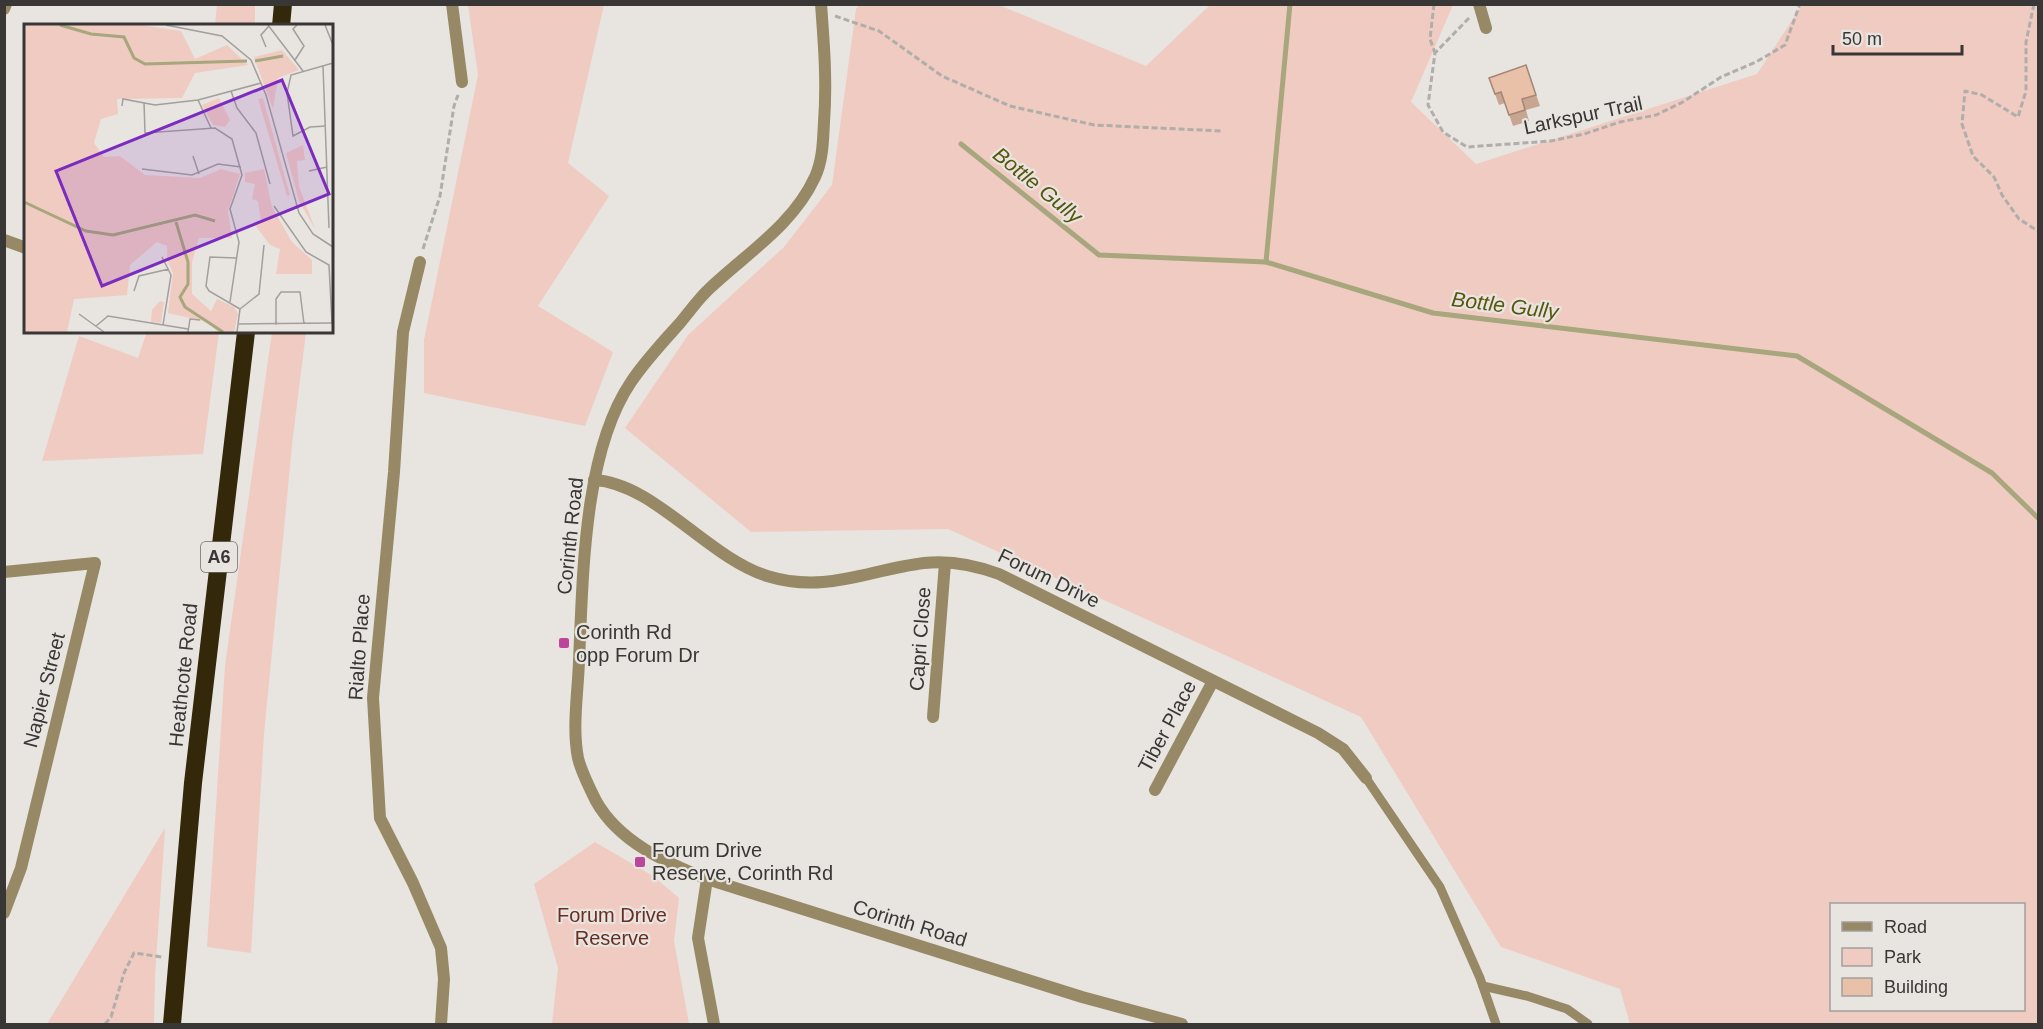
<svg xmlns="http://www.w3.org/2000/svg" width="2043" height="1029" viewBox="0 0 2043 1029" font-family="Helvetica,sans-serif">
<style>
.green{fill:#f0cbc2;fill-rule:evenodd}
.lines{fill:none;stroke-linecap:round;stroke-linejoin:round}
.stream{stroke:#a7a67c;stroke-width:5}
.path{stroke:#b0adaa;stroke-width:3;stroke-dasharray:6 3;stroke-linecap:butt}
.lane{stroke:#978965;stroke-width:9}
.street{stroke:#978965;stroke-width:12}
.highway{stroke:#33280a;stroke-width:18}
.wall{fill:#c8a590}
.building{fill:#e9c0a8;stroke:#a38676;stroke-width:1.5}
.poi-dot{fill:#bd469c;stroke:#e8e4e0;stroke-width:2}
.labels{text-anchor:middle;dominant-baseline:central;stroke-width:4.5;stroke-linejoin:round;paint-order:stroke}
.shield{fill:#e8e4e0;stroke:#6d6b68;stroke-width:1.5}
.shield-label{font-size:18px;font-weight:bold;fill:#383735}
.street-label{font-size:20px;fill:#383735;stroke:#e8e4e0}
.poi-label{font-size:20px;fill:#383735;stroke:#e8e4e0;text-anchor:start}
.park-label{font-size:20px;fill:#692e21;stroke:#e8e4e0}
.water-label{font-size:21px;font-style:italic;fill:#58550d;stroke:#e8e4e0}
.inset-river{fill:none;stroke:#a7a67c;stroke-width:3}
.inset-road{fill:none;stroke:#a29f9c;stroke-width:1.5}
.view{fill:#7b2cbf;fill-opacity:0.15;stroke:#7b2cbf;stroke-width:3}
.inset-edge{fill:none;stroke:#383735;stroke-width:3}
</style>
<rect width="100%" height="100%" fill="#e8e4e0"/>
<g class="green">
<polygon points="217,5 255,5 255,25 215,25"/>
<polygon points="468,5 604,5 568,163 609,196 538,306 613,352 585,426 424,393 424,340 478,75"/>
<path d="M859 5H999L1146 66 1210 5H1453L1411 102 1476 164 1757 74 1802 5H2038V1024H1630L1620 989 1501 947 1361 717 948 529 751 532 625 428 688 335 784 247 832 185 856 9ZM2024 904V1010H1832V904Z"/>
<polygon points="147,332 219,332 203,454 42,461 79,336 138,358"/>
<polygon points="272,332 306,332 293,436 264,734 251,953 207,947 225,666"/>
<polygon points="165,828 155,976 154,1024 47,1024"/>
<polygon points="595,842 653,876 679,898 674,941 689,1024 552,1024 558,968 534,884"/>
</g>
<g class="lines">
<g class="stream">
<polyline points="961,144 1099,255 1266,262 1433,313 1797,356 1992,473 2038,518"/>
<polyline points="1266,262 1290,4"/>
</g>
<g class="path">
<polyline points="1434,4 1430,39 1435,53"/>
<polyline points="2034,4 2026,42 2026,91 2018,117 1982,95 1965,91 1962,124 1973,156 1994,177 2002,195 2019,219 2038,231"/>
<polyline points="835,16 879,31 942,76 1010,106 1094,125 1222,131"/>
<polyline points="1469,18 1435,53 1428,105 1443,132 1467,147 1551,141 1584,134 1620,122 1656,115 1683,102 1721,77 1756,62 1785,45 1800,4"/>
<polyline points="423,249 440,196 454,106 458,95"/>
<polyline points="105,1024 111,1017 124,973 134,953 162,957"/>
</g>
<g class="lane">
<polyline points="1366,778 1440,887 1480,978 1496,1024"/>
<polyline points="1483,986 1527,996 1567,1009 1588,1024"/>
</g>
<g class="street">
<polyline points="452,4 462,82"/>
<path d="M821 4C824 44 827 82 824 122 823 140 823 160 815 177 793 225 747 253 710 288 699 298 690 311 680 323 663 342 645 361 631 382 583 453 583 577 579 661 578 692 572 727 578 758 581 771 590 789 596 801 619 842 665 862 707 879L1082 997 1182 1024"/>
<polyline points="1479,4 1486,28"/>
<polyline points="4,9 6,4"/>
<polyline points="4,240 26,248"/>
<polyline points="420,262 403,332 394,472 373,698 380,818 413,883 441,948 444,979 441,1024"/>
<path d="M594 480C654 483 707 557 767 576 826 594 867 570 924 563 950 560 975 565 999 574L1318 733 1343 749 1366 778"/>
<polyline points="4,572 95,563 21,868 4,913"/>
<polyline points="933,717 945,563"/>
<polyline points="1155,790 1213,681"/>
<polyline points="707,879 698,938 714,1024"/>
</g>
<g class="highway">
<polyline points="281,26 283,4"/>
<polyline points="172,1024 193,783 246,332"/>
</g>
</g>
<polygon class="wall" points="1526,65 1540,106 1526,110 1529,121 1513,126 1505,103 1499,105 1489,78"/>
<polygon class="building" points="1526,65 1536,95 1522,99 1525,110 1509,115 1501,92 1495,94 1489,78"/>
<g class="poi-dot">
<rect x="558" y="637" width="12" height="12" rx="3"/>
<rect x="634" y="856" width="12" height="12" rx="3"/>
</g>
<g class="labels">
<rect class="shield" x="201" y="542" width="36" height="30" rx="4.5"/>
<g class="shield-label">
<text x="219" y="557">A6</text>
</g>
<g class="street-label">
<text transform="translate(1583 115) rotate(-12)">Larkspur Trail</text>
<text transform="translate(570 536) rotate(-84)">Corinth Road</text>
<text transform="translate(1049 578) rotate(26)">Forum Drive</text>
<text transform="translate(920 639) rotate(-86)">Capri Close</text>
<text transform="translate(359 647) rotate(-86)">Rialto Place</text>
<text transform="translate(183 675) rotate(-84)">Heathcote Road</text>
<text transform="translate(44 690) rotate(-76)">Napier Street</text>
<text transform="translate(1167 726) rotate(-62)">Tiber Place</text>
<text transform="translate(910 923) rotate(17)">Corinth Road</text>
</g>
<g class="poi-label">
<text x="576" y="632">Corinth Rd<tspan x="576" dy="23">opp Forum Dr</tspan></text>
<text x="652" y="850">Forum Drive<tspan x="652" dy="23">Reserve, Corinth Rd</tspan></text>
</g>
<g class="park-label">
<text x="612" y="915">Forum Drive<tspan x="612" dy="23">Reserve</tspan></text>
</g>
<g class="water-label">
<text transform="translate(1038 185) rotate(39)">Bottle Gully</text>
<text transform="translate(1505 305) rotate(7)">Bottle Gully</text>
</g>
</g>
<g transform="translate(24 24)">
<rect width="309" height="309" fill="#e8e4e0"/>
<path d="M0 1H117L157 7 171 35 203 21 224 41 171 49 158 74 93 75 94 90 77 95 70 119 80 133 96 132 121 151 176 154 197 145 216 150 204 187 208 214H175L168 238V270L187 287 193 275 210 283 214 290 210 308H194L183 298 144 289 149 249 143 235V222L133 218 106 241 103 271 50 275 43 308H0ZM258 26 275 46 254 54 249 85 230 33ZM195 74 206 96 201 103 189 101 178 81ZM239 74 266 171 263 172 234 75ZM279 121 281 136 273 137 275 162 291 205 275 177 262 129ZM240 145 248 183 268 218 288 236V250H252L256 225 246 221 230 200 237 197 234 177 228 175 231 160 221 158V149ZM136 277 140 278 137 299 127 298 128 286Z" fill="#f0cbc2"/>
<path class="inset-river" d="M36 1 67 10 100 13 110 34 121 40 223 37M231 37 259 32M0 178 62 207 89 211 171 191 191 197M152 198 164 238V260L156 273 161 283 199 308"/>
<path class="inset-road" d="M142 1 198 12 227 36 242 71 275 189 289 210 309 223M244 1 279 47M301 1 309 21M242 23 237 11 245 2M271 36 280 22 269 5 273 1M299 42 305 204M207 67 213 84 232 109 246 160M174 76 187 104M120 78 121 109 191 104 208 115 218 151 206 185 215 218 206 278M98 82 99 75 131 81 174 76 237 59M302 102 286 103 269 112 263 69 267 51 309 39M169 132 175 150M118 145 168 151 194 140 217 143M285 147 303 143M250 182 282 228 305 241 308 299M138 233 147 251 139 301M212 234 186 233 182 262 185 267 216 285 213 308M110 267 115 252 145 245M216 285 235 270 240 221M55 290 80 308M215 300 309 299M252 301V275L257 268H276L280 300M72 302 84 292 164 305M164 308 166 295 176 296"/>
<path class="view" d="M258 56 305 170 78 262 32 147Z"/>
<rect width="309" height="309" class="inset-edge"/>
</g>
<rect width="2043" height="1029" fill="none" stroke="#383735" stroke-width="12"/>
<rect x="1830" y="903" width="195" height="108" fill="#e8e4e0" stroke="#a29f9c" stroke-width="1.5"/>
<rect x="1842" y="922" width="30" height="9" fill="#978965" stroke="#a29f9c" stroke-width="1.5"/>
<text x="1884" y="933" font-size="18" fill="#383735">Road</text>
<rect x="1842" y="948" width="30" height="18" fill="#f0cbc2" stroke="#a29f9c" stroke-width="1.5"/>
<text x="1884" y="963" font-size="18" fill="#383735">Park</text>
<rect x="1842" y="978" width="30" height="18" fill="#e9c0a8" stroke="#a29f9c" stroke-width="1.5"/>
<text x="1884" y="993" font-size="18" fill="#383735">Building</text>
<path d="M1833 45v9h129v-9" fill="none" stroke="#383735" stroke-width="3"/>
<text x="1842" y="45" font-size="18" fill="#383735" stroke="#e8e4e0" stroke-width="4.5" paint-order="stroke">50 m</text>
</svg>
